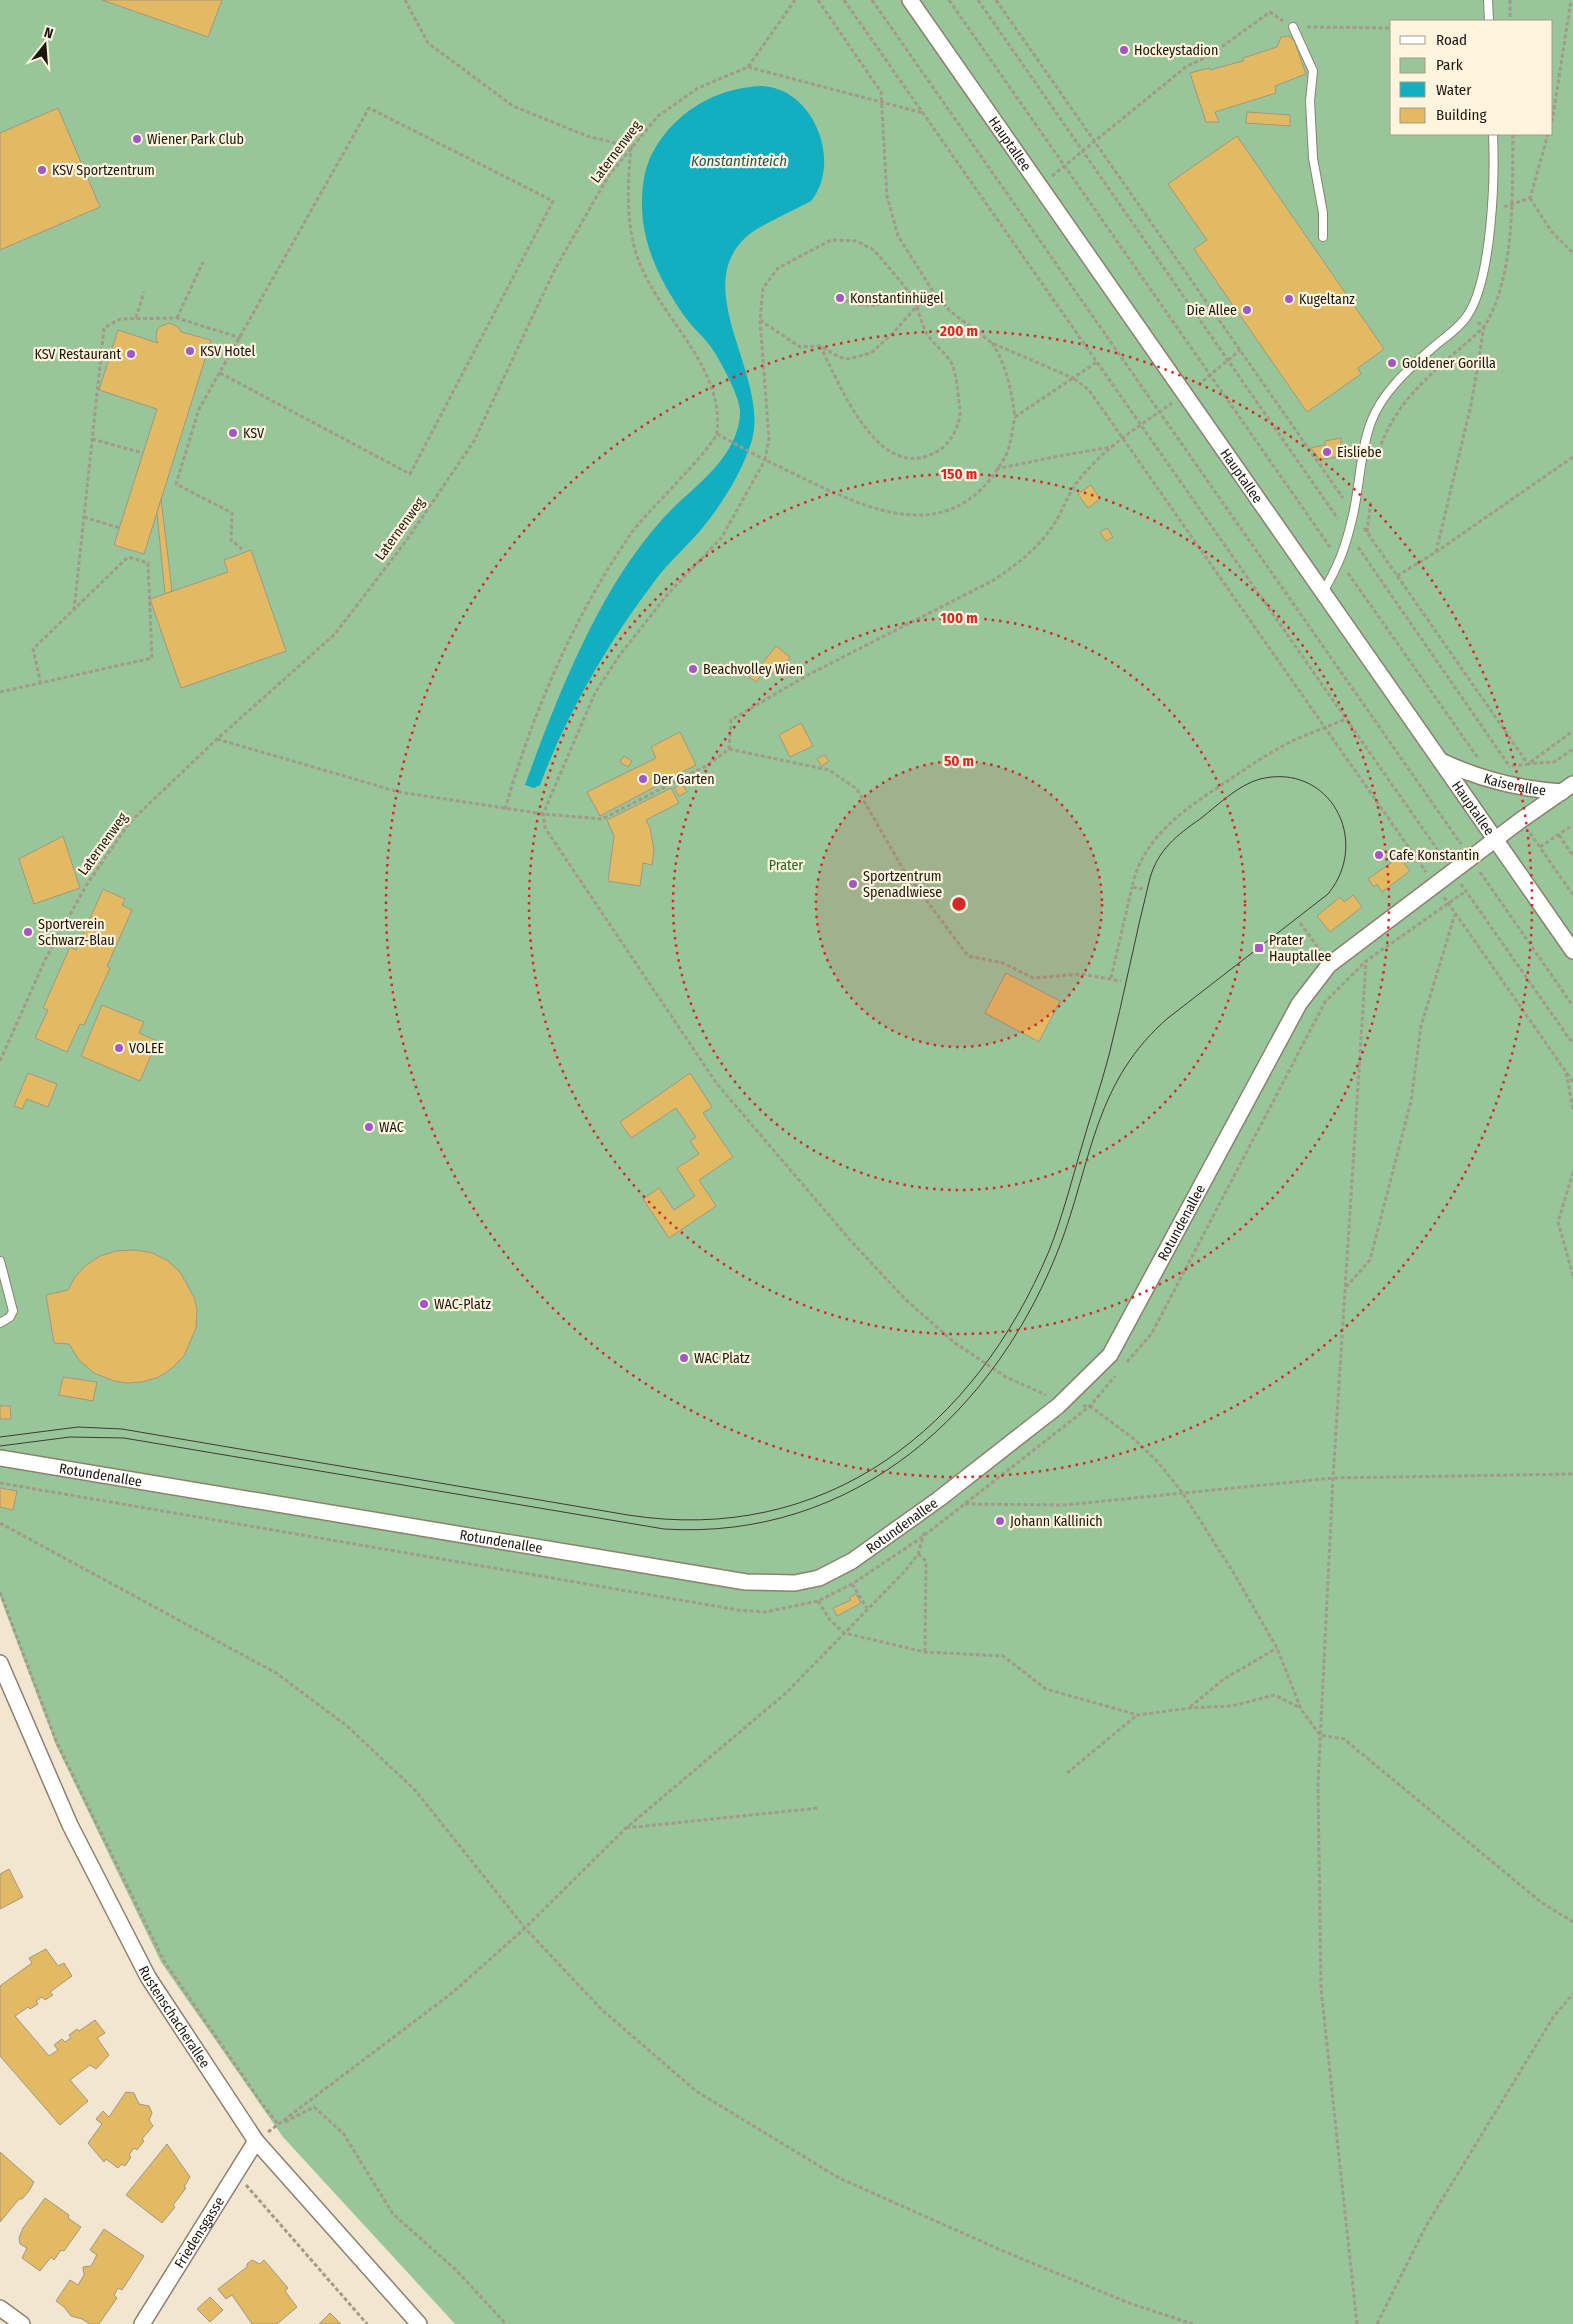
<svg xmlns="http://www.w3.org/2000/svg" width="1573" height="2324" viewBox="0 0 1573 2324" font-family="'Fira Sans Condensed',sans-serif">
<style>
.green{fill:#99c59b;fill-rule:evenodd}
.water{fill:#13aebf}
.building{fill:#e2ba63;stroke:#a19782}
.lines{fill:none;stroke-linecap:round;stroke-linejoin:round}
.service-casing{stroke:#8b816d;stroke-width:10}
.minor-casing{stroke:#8b816d;stroke-width:18}
.path{stroke:#a39a89;stroke-width:3;stroke-dasharray:4 2.5;stroke-linecap:butt}
.service{stroke:#fff;stroke-width:8}
.minor{stroke:#fff;stroke-width:15}
.tram{stroke:#413b31;stroke-width:1}
.ring{fill:none;stroke:#d62828;stroke-width:2.5;stroke-dasharray:2.5 5}
.poi-dot{fill:#a456c8;stroke:#fff4dd;stroke-width:2}
.labels{text-anchor:middle;dominant-baseline:central;stroke-width:4.5;stroke-linejoin:round;paint-order:stroke}
.poi-label{font-size:14px;fill:#1b170f;stroke:#fff4dd;text-anchor:start}
.street-label{font-size:14px;fill:#1b170f;stroke:#fff4dd}
.park-label{font-size:14px;fill:#1e662b;stroke:#fff4dd}
.water-label{font-size:15px;font-style:italic;fill:#1d555c;stroke:#fff4dd}
.centre{fill:#d62828;stroke:#fff4dd;stroke-width:2.5}
.ring-label{font-size:15px;text-anchor:middle;font-weight:bold;fill:#d62828;stroke:#fff4dd;stroke-width:4.5;stroke-linejoin:round;paint-order:stroke}
</style>
<rect width="100%" height="100%" fill="#f2e6d0"/>
<path class="green" d="M0 0H1573V2324H455L283 2137 161 1962 56 1745 0 1597ZM1392 21H1552V134H1392Z"/>
<path class="water" d="M761 86C813 87 843 162 811 201 795 210 757 226 745 238 690 291 769 376 752 440 743 470 724 501 704 526 689 545 669 561 654 582 607 644 568 711 540 785L534 788 525 785C552 710 589 616 636 552 647 537 659 522 672 509 699 483 739 454 740 413 741 398 720 360 711 347 703 336 693 328 685 317 662 284 643 248 642 207 642 178 646 158 664 135 689 104 722 88 761 86Z"/>
<g class="building">
<polygon points="102,0 222,0 208,37"/>
<polygon points="1288,36 1294,40 1306,74 1275,86 1276,93 1215,112 1219,122 1206,122 1190,73 1209,68 1210,70 1243,61 1243,58 1277,47 1281,37"/>
<polygon points="58,108 100,207 0,250 0,133"/>
<polygon points="1247,112 1290,115 1290,126 1246,123"/>
<polygon points="1237,136 1384,349 1358,368 1361,374 1307,412 1194,249 1207,240 1168,184"/>
<polygon points="170,323 178,327 181,332 211,340 144,554 114,545 157,409 99,390 118,330 158,343 156,338 157,330 161,326"/>
<polygon points="1341,438 1340,456 1320,460 1311,448 1325,445 1325,441"/>
<polygon points="1091,485 1100,499 1088,508 1078,494"/>
<polygon points="161,499 172,591 165,594 157,513"/>
<polygon points="1107,528 1113,537 1106,541 1100,532"/>
<polygon points="251,550 286,651 181,688 150,599 228,572 224,560"/>
<polygon points="776,646 790,657 775,675 762,664"/>
<polygon points="755,669 762,674 756,682 749,677"/>
<polygon points="801,723 813,746 790,757 779,735"/>
<polygon points="680,732 696,765 600,816 587,792 656,758 651,747"/>
<polygon points="824,755 829,761 822,766 817,759"/>
<polygon points="624,756 632,761 628,767 620,762"/>
<polygon points="682,784 687,792 679,796 674,788"/>
<polygon points="671,788 679,803 646,820 650,828 654,850 652,865 643,863 640,886 608,881 614,836 607,820"/>
<polygon points="63,836 80,888 34,904 19,859"/>
<polygon points="1399,857 1410,871 1382,892 1377,884 1374,887 1368,879"/>
<polygon points="103,889 125,899 122,905 132,910 107,966 110,968 84,1025 80,1024 67,1052 35,1038 48,1010 43,1008 70,947 76,950"/>
<polygon points="1353,895 1362,907 1330,932 1317,916 1340,897 1344,902"/>
<polygon points="1006,973 1060,1001 1039,1042 985,1013"/>
<polygon points="102,1005 144,1022 139,1033 157,1041 140,1081 81,1056"/>
<polygon points="28,1073 57,1084 48,1107 27,1099 22,1109 14,1106"/>
<polygon points="690,1073 712,1107 703,1113 733,1157 699,1180 716,1206 669,1238 643,1199 659,1188 674,1210 695,1196 677,1168 699,1154 690,1141 696,1137 676,1108 631,1138 620,1122"/>
<polygon points="136,1250 153,1253 168,1261 180,1272 194,1297 197,1309 196,1328 184,1356 172,1368 159,1377 142,1382 127,1383 114,1381 94,1373 79,1360 69,1344 54,1343 46,1295 68,1290 75,1277 85,1266 100,1256 116,1251"/>
<polygon points="63,1377 97,1382 93,1401 59,1395"/>
<polygon points="0,1406 10,1406 11,1419 0,1419"/>
<polygon points="0,1488 17,1491 13,1510 0,1507"/>
<polygon points="856,1594 861,1603 837,1616 833,1608 851,1600 849,1598"/>
<polygon points="9,1869 23,1897 0,1909 0,1874"/>
<polygon points="46,1949 58,1966 64,1963 72,1976 50,1992 53,1995 45,2000 42,1997 36,2001 38,2004 30,2009 28,2007 15,2016 49,2056 58,2050 54,2045 62,2039 65,2042 71,2038 69,2035 77,2029 79,2031 95,2020 105,2033 97,2038 109,2055 96,2069 90,2065 70,2080 88,2101 60,2125 0,2056 0,1986 32,1963 29,1958"/>
<polygon points="126,2092 134,2093 139,2104 149,2106 152,2113 149,2120 153,2126 142,2139 144,2141 137,2150 134,2148 129,2155 131,2157 125,2166 122,2164 118,2168 106,2159 104,2162 88,2143 102,2124 96,2119 103,2111 109,2117"/>
<polygon points="167,2144 190,2177 184,2187 186,2188 173,2205 175,2207 162,2223 126,2195"/>
<polygon points="0,2152 34,2182 29,2191 22,2199 19,2199 0,2222"/>
<polygon points="45,2198 69,2215 68,2218 81,2227 64,2251 61,2250 54,2260 51,2257 40,2271 22,2258 27,2248 20,2244 19,2238 23,2228"/>
<polygon points="104,2229 144,2256 122,2290 118,2288 114,2295 117,2298 99,2324 90,2324 82,2319 71,2316 64,2307 56,2301 70,2280 78,2285 84,2275 83,2267 91,2266 97,2255 90,2250"/>
<polygon points="252,2260 260,2264 264,2260 288,2288 285,2291 297,2307 277,2324 252,2324 232,2295 226,2299 218,2289 247,2267 247,2264"/>
<polygon points="210,2297 223,2310 210,2322 197,2309"/>
<polygon points="330,2313 341,2324 319,2324"/>
</g>
<g class="lines">
<defs>
<g id="service">
<polyline points="1488,0 1489,21"/>
<polyline points="1293,27 1313,71 1310,101 1313,158 1323,213 1323,237"/>
<path d="M1323 592C1339 565 1346 546 1353 515 1360 484 1360 452 1371 422 1383 390 1412 366 1437 344 1447 336 1460 327 1467 316 1492 280 1495 178 1493 134"/>
<polyline points="0,1261 13,1311 10,1317 0,1323"/>
</g>
<g id="minor">
<path id="s1" d="M910 0 1573 951"/>
<path id="s2" d="M1441 761C1479 779 1520 789 1562 792"/>
<path id="s3" d="M0 1458 746 1582 795 1583 819 1578 852 1561 939 1499 1058 1406 1110 1355 1299 1004 1329 965 1521 820 1573 784"/>
<path id="s4" d="M0 1663 70 1825 148 1977 256 2141 419 2324"/>
<polyline points="0,2308 22,2324"/>
<path id="s5" d="M142 2324 256 2141"/>
</g>
</defs>
<use href="#service" class="service-casing"/>
<use href="#minor" class="minor-casing"/>
<g class="path">
<path d="M405 0 428 43 513 106 587 136 631 147C627 189 625 235 644 273 668 324 724 371 717 432 716 446 643 515 630 535 573 618 533 712 505 809"/>
<polyline points="818,0 881,92 887,196 898,236 934,293 950,311 992,343 1073,378 1097,362"/>
<polyline points="844,0 1444,859"/>
<polyline points="872,0 1461,844"/>
<polyline points="949,0 1330,547"/>
<polyline points="978,0 1338,519"/>
<polyline points="996,0 1343,498"/>
<polyline points="1510,0 1510,21"/>
<polyline points="1307,27 1392,28"/>
<polyline points="748,67 923,113"/>
<polyline points="1552,122 1571,0"/>
<polyline points="1052,176 1187,66 1209,56 1270,12 1283,21"/>
<polyline points="1530,198 1551,231 1573,253"/>
<polyline points="1504,207 1530,198 1548,134"/>
<path d="M840 298C867 311 885 305 910 293"/>
<polyline points="136,318 144,292"/>
<polyline points="177,318 203,262"/>
<path d="M760 320 800 347 820 346 839 357 848 359 871 353 893 333 917 306 910 293 874 250 856 241 831 240 778 268 763 288 760 320 769 439 765 460C845 496 945 565 1005 457 1011 446 1012 429 1015 417"/>
<path d="M992 343C1007 366 1011 389 1015 417L1073 378 1089 390 1426 872"/>
<path d="M820 346C841 386 880 490 941 449 952 441 961 423 960 409 958 396 957 376 952 364 946 352 932 344 926 332 922 324 919 315 917 306L934 293"/>
<polyline points="220,373 410,474 553,201 369,108 199,409 176,484 232,513 231,540 242,549"/>
<polyline points="1198,385 1240,350"/>
<polyline points="717,434 765,460 722,537 667,595 619,656 595,693 543,814 545,828 717,1084 851,1241 906,1300 955,1343 1006,1377 1046,1395"/>
<polyline points="92,439 143,453"/>
<path d="M1377 457C1394 397 1441 367 1484 327 1516 276 1512 192 1513 134"/>
<polyline points="996,469 1064,455 1112,447"/>
<polyline points="84,517 120,528"/>
<polyline points="1364,528 1528,764 1554,762 1573,749"/>
<polyline points="1367,532 1371,501"/>
<polyline points="1358,547 1510,767"/>
<polyline points="1436,552 1471,405 1484,327 1477,322"/>
<polyline points="1348,573 1478,758"/>
<polyline points="1397,576 1436,552 1573,457"/>
<polyline points="74,610 104,328 120,319 177,318 241,338"/>
<polyline points="0,692 152,658 148,563 128,557 33,649 41,684"/>
<path d="M217 739 399 792 543 814 602 819 706 766 729 749 731 720 806 676 992 581C1017 565 1040 547 1056 521 1065 505 1070 489 1083 475 1108 445 1141 425 1172 403"/>
<polyline points="729,749 829,770 857,789 903,869 968,956 1003,963 1033,978 1081,974 1121,981"/>
<polyline points="1512,766 1528,764 1573,731"/>
<polyline points="1530,833 1573,895"/>
<polyline points="1559,835 1573,856"/>
<polyline points="1540,847 1573,825"/>
<polyline points="1480,872 1573,1006"/>
<polyline points="1461,884 1573,1044"/>
<path d="M1143 889 1132 887C1143 834 1190 806 1232 778 1257 761 1282 744 1311 733 1323 728 1334 724 1346 719"/>
<polyline points="1444,897 1573,1082"/>
<polyline points="1300,923 1320,950"/>
<polyline points="1111,978 1132,887"/>
<polyline points="0,1061 45,960 87,884 130,822 217,739 335,634 406,541 474,441 554,271 609,175 658,116 698,88 748,67 795,0"/>
<polyline points="1566,1073 1573,1109"/>
<polyline points="1573,1172 1558,1222 1573,1276"/>
<polyline points="1346,1287 1370,1260 1411,1101 1421,1026 1455,914"/>
<polyline points="1127,1362 1152,1333 1325,1002 1366,961 1466,891"/>
<polyline points="1083,1406 1090,1406 1134,1439 1157,1461 1182,1492 1233,1572 1277,1648 1301,1709 1320,1735 1344,1739 1542,1903 1573,1922"/>
<polyline points="0,1483 738,1610 765,1612 818,1601 852,1584 921,1538 1090,1406 1115,1376"/>
<polyline points="965,1504 1064,1505 1333,1478 1573,1474"/>
<polyline points="0,1523 276,1673 347,1726 415,1790 525,1928 601,2009 696,2091 839,2178 1003,2251 1129,2303 1193,2324"/>
<polyline points="918,1554 926,1561 925,1652"/>
<polyline points="852,1584 867,1608"/>
<polyline points="0,1592 57,1743 164,1961 263,2105 279,2125"/>
<polyline points="818,1601 830,1620 844,1633 925,1652 1003,1656 1046,1689 1138,1715 1190,1708 1232,1706 1274,1695 1301,1708"/>
<polyline points="1190,1707 1224,1679 1277,1648"/>
<polyline points="1067,1773 1137,1715"/>
<polyline points="626,1828 819,1808"/>
<polyline points="285,2122 314,2107 343,2133 393,2214 456,2270 506,2324"/>
<polyline points="268,2132 452,1993 525,1928 626,1828 786,1693 905,1571 918,1554 925,1530"/>
<polyline points="246,2185 367,2324"/>
<polyline points="1357,2324 1321,1989 1318,1784 1333,1478 1366,961"/>
<polyline points="1377,2324 1426,2226 1554,2016 1573,1994"/>
</g>
<use href="#service" class="service"/>
<use href="#minor" class="minor"/>
<path class="tram" d="M0 1437 78 1427 122 1429 628 1515C826 1546 975 1428 1049 1251 1062 1218 1071 1183 1081 1149 1090 1117 1101 1086 1109 1055 1124 996 1135 937 1150 878 1158 850 1177 835 1200 819 1218 805 1238 785 1260 779 1329 762 1372 840 1328 894L1168 1018C1096 1080 1092 1157 1062 1240 998 1412 854 1541 664 1529L124 1438 70 1437 0 1446"/>
</g>
<circle cx="959" cy="904" r="143" fill="#d62828" fill-opacity=".12"/>
<g class="ring">
<circle cx="959" cy="904" r="143"/>
<circle cx="959" cy="904" r="286"/>
<circle cx="959" cy="904" r="430"/>
<circle cx="959" cy="904" r="573"/>
</g>
<g class="poi-dot">
<circle cx="1124" cy="50" r="5"/>
<circle cx="137" cy="139" r="5"/>
<circle cx="42" cy="170" r="5"/>
<circle cx="840" cy="298" r="5"/>
<circle cx="1289" cy="299" r="5"/>
<circle cx="1247" cy="310" r="5"/>
<circle cx="190" cy="351" r="5"/>
<circle cx="131" cy="354" r="5"/>
<circle cx="1392" cy="363" r="5"/>
<circle cx="233" cy="433" r="5"/>
<circle cx="1327" cy="452" r="5"/>
<circle cx="693" cy="669" r="5"/>
<circle cx="643" cy="779" r="5"/>
<circle cx="1379" cy="855" r="5"/>
<circle cx="853" cy="884" r="5"/>
<circle cx="28" cy="932" r="5"/>
<rect x="1254" y="943" width="10" height="10" rx="2.5"/>
<circle cx="119" cy="1048" r="5"/>
<circle cx="369" cy="1127" r="5"/>
<circle cx="424" cy="1304" r="5"/>
<circle cx="684" cy="1358" r="5"/>
<circle cx="1000" cy="1521" r="5"/>
</g>
<g class="labels">
<g class="poi-label">
<text x="1134" y="50">Hockeystadion</text>
<text x="147" y="139">Wiener Park Club</text>
<text x="52" y="170">KSV Sportzentrum</text>
<text x="850" y="298">Konstantinhügel</text>
<text x="1299" y="299">Kugeltanz</text>
<text x="1237" y="310" text-anchor="end">Die Allee</text>
<text x="200" y="351">KSV Hotel</text>
<text x="121" y="354" text-anchor="end">KSV Restaurant</text>
<text x="1402" y="363">Goldener Gorilla</text>
<text x="243" y="433">KSV</text>
<text x="1337" y="452">Eisliebe</text>
<text x="703" y="669">Beachvolley Wien</text>
<text x="653" y="779">Der Garten</text>
<text x="1389" y="855">Cafe Konstantin</text>
<text x="863" y="876">Sportzentrum<tspan x="863" dy="16">Spenadlwiese</tspan></text>
<text x="38" y="924">Sportverein<tspan x="38" dy="16">Schwarz-Blau</tspan></text>
<text x="1269" y="940">Prater<tspan x="1269" dy="16">Hauptallee</tspan></text>
<text x="129" y="1048">VOLEE</text>
<text x="379" y="1127">WAC</text>
<text x="434" y="1304">WAC-Platz</text>
<text x="694" y="1358">WAC Platz</text>
<text x="1010" y="1521">Johann Kallinich</text>
</g>
<g class="street-label">
<text stroke="none"><textPath href="#s1" startOffset="175">Hauptallee</textPath></text>
<text transform="translate(616 152) rotate(-53)">Laternenweg</text>
<text stroke="none"><textPath href="#s1" startOffset="580">Hauptallee</textPath></text>
<text transform="translate(400 529) rotate(-54)">Laternenweg</text>
<text stroke="none"><textPath href="#s2" startOffset="78">Kaiserallee</textPath></text>
<text stroke="none"><textPath href="#s1" startOffset="985">Hauptallee</textPath></text>
<text transform="translate(103 844) rotate(-54)">Laternenweg</text>
<text stroke="none"><textPath href="#s3" startOffset="1348">Rotundenallee</textPath></text>
<text stroke="none"><textPath href="#s3" startOffset="102">Rotundenallee</textPath></text>
<text stroke="none"><textPath href="#s3" startOffset="928">Rotundenallee</textPath></text>
<text stroke="none"><textPath href="#s3" startOffset="508">Rotundenallee</textPath></text>
<text stroke="none"><textPath href="#s4" startOffset="395">Rustenschacherallee</textPath></text>
<text stroke="none"><textPath href="#s5" startOffset="108">Friedensgasse</textPath></text>
</g>
<g class="park-label">
<text x="786" y="865">Prater</text>
</g>
<g class="water-label">
<text x="739" y="161">Konstantinteich</text>
</g>
</g>
<circle cx="959" cy="904" r="8" class="centre"/>
<g class="ring-label">
<text x="959" y="336">200 m</text>
<text x="959" y="479">150 m</text>
<text x="959" y="623">100 m</text>
<text x="959" y="766">50 m</text>
</g>
<rect x="1390" y="20" width="162" height="115" fill="#fff4dd" stroke="#a49c8b"/>
<rect x="1400" y="36" width="25" height="8" fill="#ffffff" stroke="#a49c8b"/>
<text x="1436" y="45" font-size="15" fill="#1b170f">Road</text>
<rect x="1400" y="58" width="25" height="15" fill="#99c59b" stroke="#a49c8b"/>
<text x="1436" y="70" font-size="15" fill="#1b170f">Park</text>
<rect x="1400" y="82" width="25" height="15" fill="#13aebf" stroke="#a49c8b"/>
<text x="1436" y="95" font-size="15" fill="#1b170f">Water</text>
<rect x="1400" y="108" width="25" height="15" fill="#e2ba63" stroke="#a49c8b"/>
<text x="1436" y="120" font-size="15" fill="#1b170f">Building</text>
<g transform="translate(45 45) rotate(17)" stroke="#fff4dd" stroke-width="4" paint-order="stroke">
<path d="M0-4L9 19L0 12L-9 19Z" fill="#1b170f"/>
<text y="-8" font-size="14" font-weight="bold" text-anchor="middle" fill="#1b170f">N</text>
</g>
</svg>
